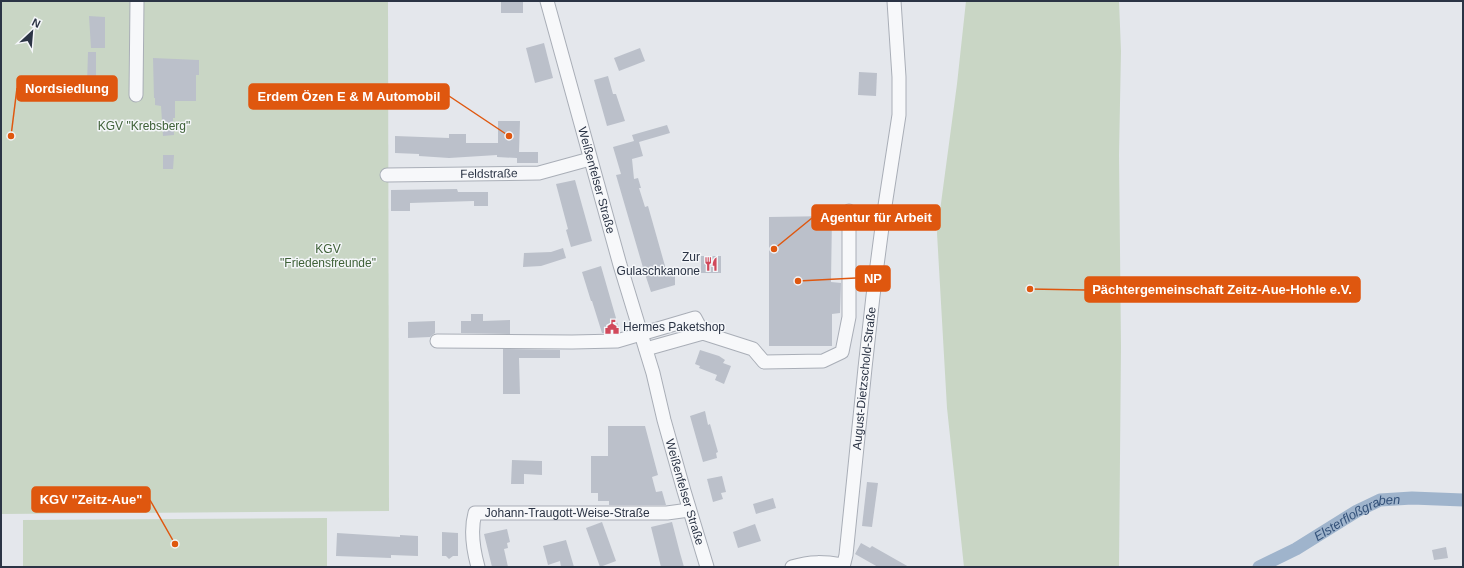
<svg xmlns="http://www.w3.org/2000/svg" width="1464" height="568" viewBox="0 0 1464 568" font-family="Helvetica,sans-serif">
<style>
.green{fill:#c9d6c5}
.lines{fill:none;stroke-linecap:round;stroke-linejoin:round}
.canal{stroke:#9fb4cc;stroke-width:13}
.building{fill:#bbc0ca}
.minor-casing{stroke:#a9aeb7;stroke-width:15}
.minor{stroke:#f7f8fa;stroke-width:13}
.labels{text-anchor:middle;dominant-baseline:central;stroke-width:3;stroke-linejoin:round;paint-order:stroke}
.park-label{font-size:12px;fill:#3f6138;stroke:#f4f6f9}
.street-label{font-size:12px;fill:#2b3445;stroke:#f4f6f9}
.poi-label{font-size:12px;fill:#2b3445;stroke:#f4f6f9;text-anchor:end}
.water-label{font-size:13px;font-style:italic;fill:#34527a;stroke:#f4f6f9}
.leader{fill:none;stroke:#df570f;stroke-width:1.5}
.callout-dot{fill:#df570f;stroke:#f4f6f9;stroke-width:1.5}
.callout{fill:#df570f;stroke:#df570f;stroke-width:1.5}
.callout-label{font-size:13px;text-anchor:middle;font-weight:bold;fill:#fff}
</style>
<rect width="100%" height="100%" fill="#e4e7ec"/>
<g class="green">
<polygon points="1,1 388,1 389,511 1,514"/>
<polygon points="966,1 1119,1 1121,51 1119,155 1121,347 1119,567 964,567 947,408 937,233 957,84"/>
<polygon points="327,518 327,567 23,567 23,520"/>
</g>
<g class="lines">
<path class="canal" id="s1" d="M1259 567 1296 549 1357 511 1380 500 1412 498 1463 500"/>
</g>
<g class="building">
<rect x="501" y="1" width="22" height="12"/>
<polygon points="89,16 105,17 105,48 91,48"/>
<polygon points="544,43 553,78 535,83 526,48"/>
<polygon points="640,48 645,61 619,71 614,58"/>
<polygon points="88,52 96,52 96,84 87,85"/>
<polygon points="153,58 199,60 199,75 196,75 196,101 175,101 175,118 173,118 174,135 163,136 161,106 155,105 155,98 154,98"/>
<polygon points="859,72 877,73 876,96 858,95"/>
<polygon points="608,76 613,94 616,94 625,121 607,126 594,80"/>
<polygon points="498,121 520,121 519,152 538,152 538,163 517,163 517,158 497,157 497,155 449,158 419,156 419,154 395,153 395,136 449,138 449,134 466,134 466,143 498,143"/>
<polygon points="667,125 670,133 639,142 643,156 632,159 634,179 638,178 641,188 639,188 645,207 648,206 667,273 675,270 675,285 651,292 644,271 616,175 621,174 613,147 634,141 632,135"/>
<polygon points="163,155 174,155 173,169 163,169"/>
<polygon points="575,180 592,241 571,247 566,230 568,229 556,184"/>
<polygon points="457,189 458,192 488,192 488,206 474,206 474,201 410,203 410,211 391,211 391,190"/>
<polygon points="832,216 831,282 841,283 840,313 832,314 832,346 769,346 769,217"/>
<polygon points="563,248 566,258 541,266 523,267 524,253 551,252"/>
<rect x="701" y="256" width="20" height="17"/>
<polygon points="601,266 620,332 616,333 602,333 592,301 591,301 582,272"/>
<polygon points="471,314 483,314 483,321 510,320 510,334 461,333 461,321 471,321"/>
<polygon points="435,321 435,333 430,337 408,338 408,322"/>
<polygon points="503,349 560,350 560,358 519,358 520,394 503,394"/>
<polygon points="700,350 719,356 725,360 723,363 731,366 724,384 715,380 717,375 699,368 700,366 695,364"/>
<polygon points="705,411 708,425 710,424 718,452 716,453 717,458 703,462 690,416"/>
<polygon points="608,426 645,426 658,475 652,477 656,492 662,491 666,505 609,505 609,501 598,501 598,493 591,493 591,456 608,456"/>
<polygon points="512,460 542,461 542,475 524,474 524,484 511,484"/>
<polygon points="722,476 726,492 721,493 723,499 713,502 707,479"/>
<polygon points="867,482 878,483 872,527 862,526"/>
<polygon points="773,498 776,508 756,514 753,504"/>
<polygon points="602,522 616,561 600,567 586,528"/>
<polygon points="672,522 680,553 684,567 661,567 651,527"/>
<polygon points="755,524 761,541 738,548 733,532"/>
<polygon points="507,529 510,542 507,543 508,548 504,549 508,567 492,567 484,534"/>
<polygon points="442,532 458,533 458,556 453,556 449,559 446,556 442,556"/>
<polygon points="337,533 400,537 400,535 418,536 418,556 391,555 391,558 336,556"/>
<polygon points="566,540 574,567 561,567 560,561 548,565 543,546"/>
<polygon points="861,543 870,548 872,546 909,567 878,567 855,554"/>
<polygon points="1446,547 1448,558 1434,560 1432,550"/>
</g>
<g class="lines">
<defs>
<g id="minor">
<path id="s2" d="M547 1 620 265 653 373 664 420 684 491 707 567"/>
<polyline points="136,95 137,1"/>
<path id="s3" d="M387 175 539 173 590 159"/>
<polyline points="437,341 572,342 617,341 695,318 703,333"/>
<polyline points="646,349 703,333 753,349 764,362 823,361 842,352 849,317 849,211"/>
<path id="s4" d="M478 567C473 549 470 531 475 513H667L689 510"/>
<path d="M792 567C811 561 824 562 843 565"/>
<path id="s5" d="M843 567 846 555 865 368 873 296 884 212 899 115V77L894 1"/>
</g>
</defs>
<use href="#minor" class="minor-casing"/>
<use href="#minor" class="minor"/>
</g>
<defs>
<symbol id="restaurant-bare" viewBox="-9 -9 18 18"><path d="M-5-6h1v4h1v-4h1v4h1v-4h1v5L-1.5 .5V6h-2V.5L-5-1ZM5-6V6H3V1.5H1.5Q1.5-4 5-6Z" fill="#d1495b" stroke="#f4f6f9" stroke-width="2.5" paint-order="stroke"/></symbol>
<symbol id="civic-bare" viewBox="-9 -9 18 18"><path d="M-.6-6.5H3V-4.5H.6V-3L4-1V1h2V6H-6V1h2V-1L-.6-3ZM-1.2 2.5V6h2.4V2.5Z" fill="#d1495b" stroke="#f4f6f9" stroke-width="2.5" paint-order="stroke"/></symbol>
</defs>
<g fill-rule="evenodd">
<use href="#restaurant-bare" x="701" y="254" width="20" height="20"/>
<use href="#civic-bare" x="602" y="317" width="20" height="20"/>
</g>
<g class="labels">
<g class="park-label">
<text x="144" y="126">KGV "Krebsberg"</text>
<text x="328" y="249">KGV<tspan x="328" dy="14">"Friedensfreunde"</tspan></text>
</g>
<g class="street-label">
<text stroke="none"><textPath href="#s3" startOffset="102">Feldstraße</textPath></text>
<text stroke="none"><textPath href="#s2" startOffset="186">Weißenfelser Straße</textPath></text>
<text stroke="none"><textPath href="#s5" startOffset="190">August-Dietzschold-Straße</textPath></text>
<text stroke="none"><textPath href="#s2" startOffset="510">Weißenfelser Straße</textPath></text>
<text stroke="none"><textPath href="#s4" startOffset="147">Johann-Traugott-Weise-Straße</textPath></text>
</g>
<g class="poi-label">
<text x="700" y="257">Zur<tspan x="700" dy="14">Gulaschkanone</tspan></text>
<text x="623" y="327" text-anchor="start">Hermes Paketshop</text>
</g>
<g class="water-label">
<text stroke="none"><textPath href="#s1" startOffset="111">Elsterfloßgraben</textPath></text>
</g>
</g>
<path class="leader" d="M11 136L17 88M509 136L449 96M774 249L812 218M798 281L856 278M1030 289L1085 290M175 544L150 500"/>
<g class="callout-dot">
<circle cx="11" cy="136" r="4"/>
<circle cx="509" cy="136" r="4"/>
<circle cx="774" cy="249" r="4"/>
<circle cx="798" cy="281" r="4"/>
<circle cx="1030" cy="289" r="4"/>
<circle cx="175" cy="544" r="4"/>
</g>
<g class="callout">
<rect x="17" y="76" width="100" height="25" rx="4"/>
<rect x="249" y="84" width="200" height="25" rx="4"/>
<rect x="812" y="205" width="128" height="25" rx="4"/>
<rect x="856" y="266" width="34" height="25" rx="4"/>
<rect x="1085" y="277" width="275" height="25" rx="4"/>
<rect x="32" y="487" width="118" height="25" rx="4"/>
</g>
<g class="callout-label">
<text x="67" y="93">Nordsiedlung</text>
<text x="349" y="101">Erdem Özen E &amp; M Automobil</text>
<text x="876" y="222">Agentur für Arbeit</text>
<text x="873" y="283">NP</text>
<text x="1222" y="294">Pächtergemeinschaft Zeitz-Aue-Hohle e.V.</text>
<text x="91" y="504">KGV "Zeitz-Aue"</text>
</g>
<rect width="1464" height="568" fill="none" stroke="#2b3445" stroke-width="4"/>
<g transform="translate(32 32) rotate(26)" stroke="#f4f6f9" stroke-width="3" paint-order="stroke">
<path d="M0-3L7 15L0 10L-7 15Z" fill="#2b3445"/>
<text y="-6" font-size="11" font-weight="bold" text-anchor="middle" fill="#2b3445">N</text>
</g>
</svg>
